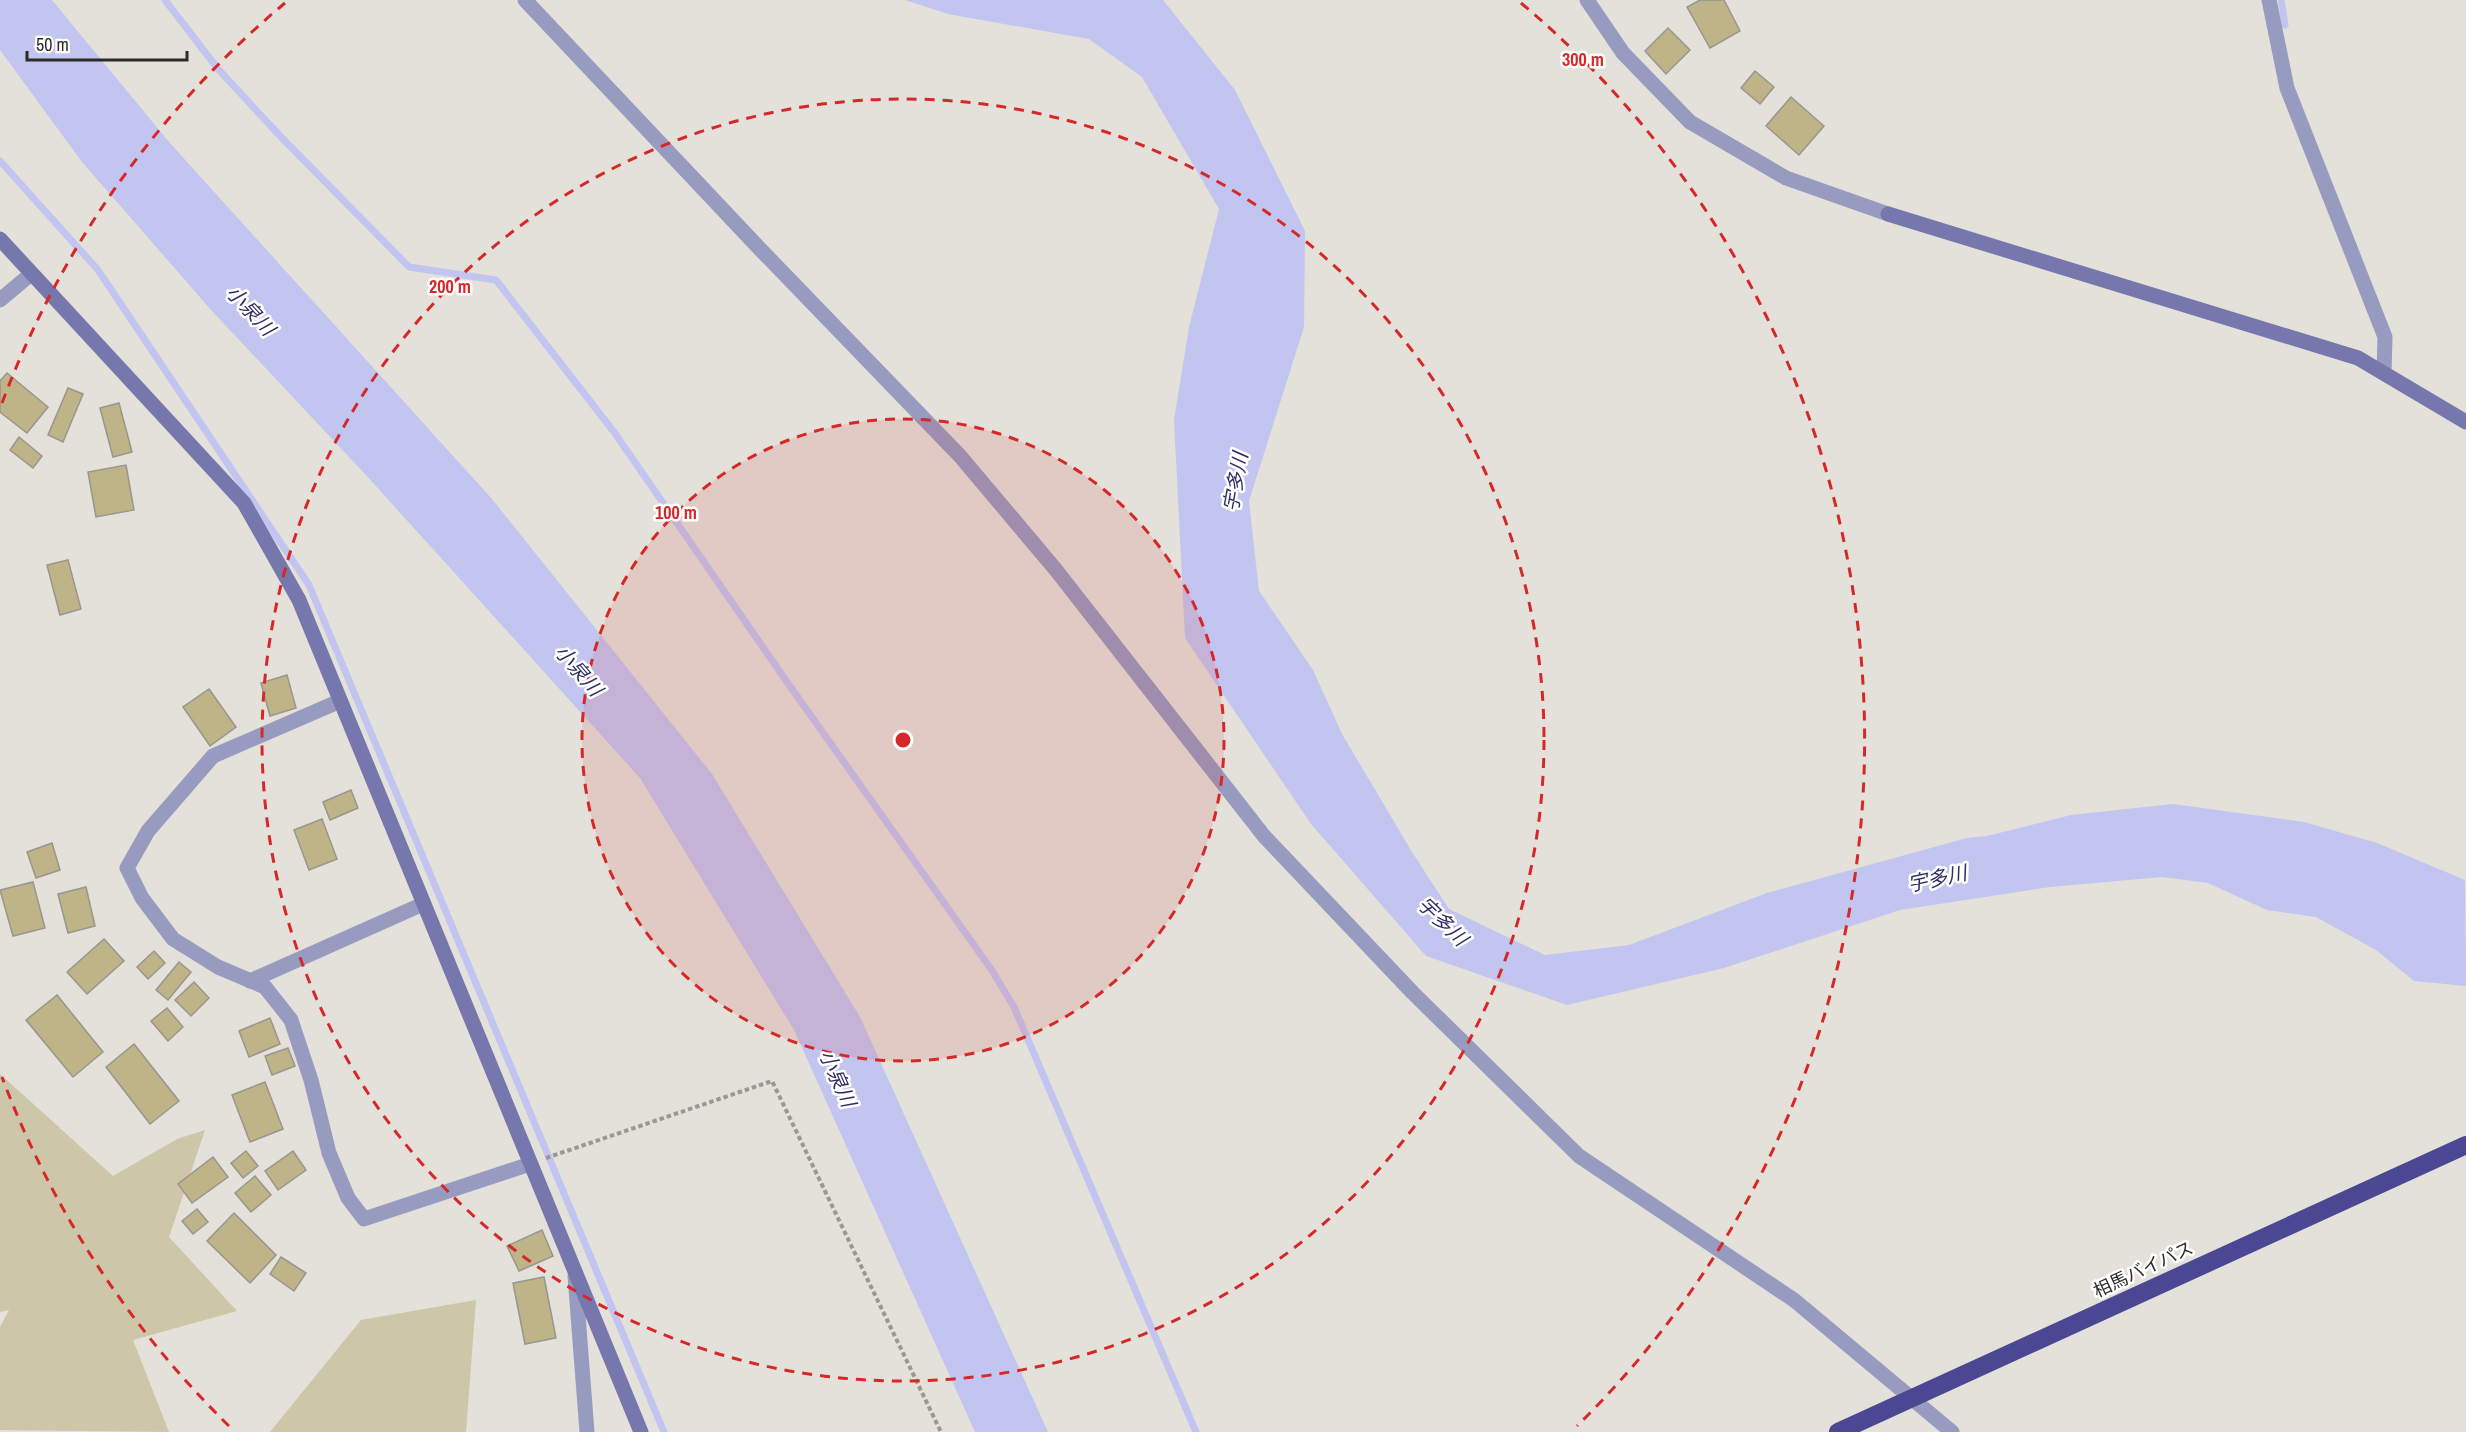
<svg xmlns="http://www.w3.org/2000/svg" width="2466" height="1432" viewBox="0 0 2466 1432" font-family="'Archivo Narrow','Noto Sans JP',sans-serif">
<style>
.green{fill:#cec6a8}
.water{fill:#c2c5f0}
.lines{fill:none;stroke-linecap:round;stroke-linejoin:round}
.stream{stroke:#c2c5f0;stroke-width:7}
.building{fill:#bfb388;stroke:#98968e;stroke-width:1.5}
.path{stroke:#9a9892;stroke-width:4;stroke-dasharray:4.5 3;stroke-linecap:butt}
.street{stroke:#989bc0;stroke-width:15}
.secondary{stroke:#7678ad;stroke-width:15}
.highway-bridge{stroke:#4a4893;stroke-width:18}
.ring{fill:none;stroke:#d62828;stroke-width:3;stroke-dasharray:10 8}
.labels{text-anchor:middle;dominant-baseline:central;stroke-width:5;stroke-linejoin:round;paint-order:stroke}
.street-label{font-size:18px;fill:#2c2b28;stroke:#fff}
.water-label{font-size:20px;font-style:italic;fill:#302e62;stroke:#fff}
.centre{fill:#d62828;stroke:#fff;stroke-width:3}
.ring-label{font-size:18px;text-anchor:middle;font-weight:bold;fill:#d62828;stroke:#fff;stroke-width:5;stroke-linejoin:round;paint-order:stroke}
</style>
<rect width="100%" height="100%" fill="#e3e1d9"/>
<g class="green">
<polygon points="0,1074 113,1176 177,1139 205,1130 169,1237 237,1311 133,1340 169,1432 0,1430 0,1327 9,1310 0,1312"/>
<polygon points="476,1300 466,1432 270,1432 361,1320"/>
</g>
<g class="water">
<polygon points="0,0 52,0 169,142 492,499 712,774 860,1017 1048,1432 975,1432 794,1030 640,778 365,474 212,311 82,162 0,50"/>
<polygon points="905,0 1163,0 1235,90 1305,231 1304,327 1249,501 1259,591 1313,670 1342,734 1412,852 1449,909 1545,955 1629,945 1767,893 1967,838 1987,836 2071,815 2173,804 2304,822 2377,843 2465,880 2466,986 2414,981 2376,950 2316,917 2267,910 2208,883 2162,877 2050,887 1900,910 1724,968 1567,1005 1426,956 1311,824 1185,638 1174,420 1189,327 1219,209 1142,77 1089,39 948,14"/>
</g>
<g class="lines">
<g class="stream">
<polyline points="165,0 218,69 282,138 409,267 496,280 614,432 787,682 991,969 1014,1007 1196,1432"/>
<polyline points="2281,0 2285,25"/>
<polyline points="0,161 98,270 309,585 664,1432"/>
</g>
</g>
<g class="building">
<polygon points="1700,0 1724,0 1740,31 1710,48 1687,7"/>
<polygon points="1668,28 1690,50 1666,74 1645,51"/>
<polygon points="1755,71 1774,87 1760,104 1741,88"/>
<polygon points="1791,97 1824,126 1799,155 1766,126"/>
<polygon points="7,373 48,407 27,433 0,412 0,381"/>
<polygon points="68,388 83,394 63,442 48,435"/>
<polygon points="119,403 132,452 113,457 100,408"/>
<polygon points="19,437 42,456 33,468 10,450"/>
<polygon points="126,465 134,510 96,517 88,472"/>
<polygon points="68,560 81,609 60,615 47,565"/>
<polygon points="287,675 296,708 270,716 261,683"/>
<polygon points="209,689 236,727 210,746 183,707"/>
<polygon points="351,790 358,808 330,820 323,802"/>
<polygon points="322,819 337,859 309,870 294,830"/>
<polygon points="52,843 60,870 36,878 27,852"/>
<polygon points="33,882 45,928 13,936 0,890"/>
<polygon points="86,887 95,926 68,933 58,894"/>
<polygon points="104,939 124,961 87,994 67,972"/>
<polygon points="154,951 165,963 148,979 137,967"/>
<polygon points="179,962 191,972 168,1000 156,990"/>
<polygon points="194,982 209,998 191,1016 175,1000"/>
<polygon points="57,995 103,1052 73,1077 26,1020"/>
<polygon points="167,1008 183,1027 168,1041 151,1021"/>
<polygon points="270,1018 280,1044 249,1057 239,1031"/>
<polygon points="134,1044 179,1101 150,1124 106,1067"/>
<polygon points="288,1048 295,1066 272,1075 265,1056"/>
<polygon points="265,1082 283,1129 250,1142 232,1095"/>
<polygon points="246,1151 258,1166 243,1178 231,1163"/>
<polygon points="293,1151 306,1170 278,1190 265,1171"/>
<polygon points="213,1157 228,1177 192,1203 178,1184"/>
<polygon points="255,1176 271,1195 251,1212 235,1193"/>
<polygon points="197,1209 208,1222 193,1234 182,1221"/>
<polygon points="234,1213 276,1255 250,1283 207,1241"/>
<polygon points="542,1230 553,1256 519,1271 507,1246"/>
<polygon points="281,1257 306,1273 294,1291 270,1274"/>
<polygon points="544,1277 556,1338 525,1344 513,1283"/>
</g>
<g class="lines">
<polyline class="path" points="546,1158 772,1081 941,1432"/>
<g class="street">
<polyline points="525,0 760,249 960,456 1056,570 1264,836 1413,993 1579,1156 1794,1300 1952,1432"/>
<polyline points="1587,0 1623,53 1690,122 1786,178 1888,214"/>
<polyline points="2269,0 2287,88 2385,337 2384,373"/>
<polyline points="0,300 31,274"/>
<polyline points="340,701 213,756 148,831 127,868 142,898 173,939 218,967 265,987 291,1020 311,1080 329,1153 348,1198 364,1219 530,1164"/>
<polyline points="250,981 423,904"/>
<polyline points="575,1276 587,1432"/>
</g>
<g class="secondary">
<polyline points="1888,214 2358,358 2466,422"/>
<polyline points="0,239 244,503 299,600 641,1432"/>
</g>
<polyline class="highway-bridge" points="1838,1432 2466,1145"/>
</g>
<circle cx="903" cy="740" r="321" fill="#d62828" fill-opacity=".12"/>
<g class="ring">
<circle cx="903" cy="740" r="321"/>
<circle cx="903" cy="740" r="641"/>
<path d="M229 1426A962 962 0 0 1 2 1077M2 403A962 962 0 0 1 285 3M1521 3A962 962 0 0 1 1577 1426"/>
</g>
<g class="labels">
<g class="street-label">
<text transform="translate(2143 1269) rotate(-25)">相馬バイパス</text>
</g>
<g class="water-label">
<text transform="translate(251 310) rotate(47)">小泉川</text>
<text transform="translate(1235 482) rotate(-80)">宇多川</text>
<text transform="translate(579 670) rotate(49)">小泉川</text>
<text transform="translate(1937 878) rotate(-12)">宇多川</text>
<text transform="translate(1443 921) rotate(44)">宇多川</text>
<text transform="translate(838 1078) rotate(66)">小泉川</text>
</g>
</g>
<circle cx="903" cy="740" r="9" class="centre"/>
<g class="ring-label">
<text x="1583" y="66">300 m</text>
<text x="450" y="293">200 m</text>
<text x="676" y="519">100 m</text>
</g>
<path d="M27 51v9h160v-9" fill="none" stroke="#2c2b28" stroke-width="3"/>
<text x="36" y="51" font-size="18" fill="#2c2b28" stroke="#ffffff" stroke-width="4.5" paint-order="stroke">50 m</text>
</svg>
